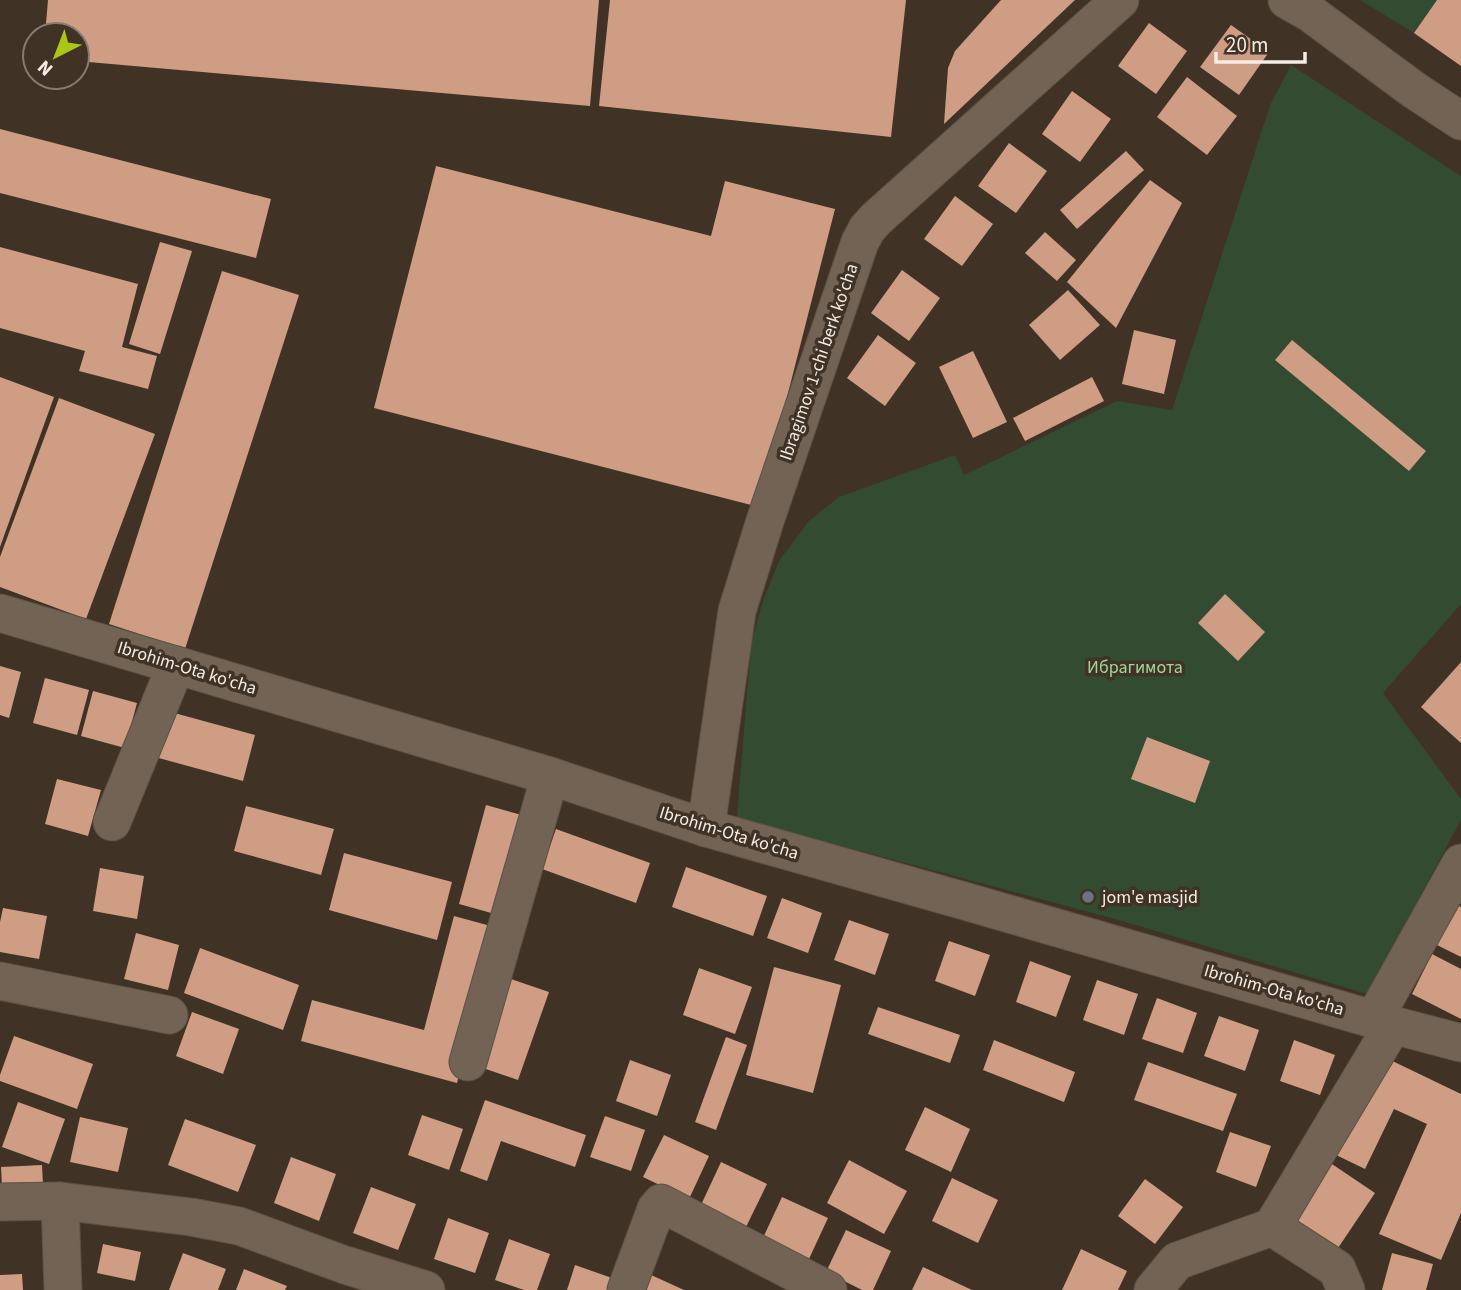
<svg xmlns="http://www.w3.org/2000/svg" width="1461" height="1290" viewBox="0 0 1461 1290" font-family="'Source Sans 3',sans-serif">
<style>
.green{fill:#324b31}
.building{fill:#ce9d83}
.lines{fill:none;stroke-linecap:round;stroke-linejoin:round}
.minor-casing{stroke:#5d5145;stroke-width:39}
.minor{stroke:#726354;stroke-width:37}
.worship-dot{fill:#6b7280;stroke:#403225;stroke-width:2.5}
.labels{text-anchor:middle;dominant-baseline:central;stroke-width:7;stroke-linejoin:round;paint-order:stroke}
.street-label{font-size:18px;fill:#f5ece3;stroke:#403225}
.park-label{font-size:18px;fill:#9fd79d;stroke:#403225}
.poi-label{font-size:18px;fill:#f5ece3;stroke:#403225;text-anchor:start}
</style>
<rect width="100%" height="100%" fill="#403225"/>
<g class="green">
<polygon points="1360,0 1437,0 1414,33"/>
<polygon points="1291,65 1461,176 1461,604 1383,693 1461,799 1461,820 1367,994 1119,920 737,818 751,643 763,601 779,561 809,521 839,497 955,455 964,475 1117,401 1172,410 1270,105"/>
</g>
<g class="building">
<polygon points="48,0 599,0 590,106 77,61 77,35 45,35"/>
<polygon points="610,0 906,0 891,137 599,106"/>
<polygon points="1001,0 1075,0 944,124 948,68 955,51"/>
<polygon points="1437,0 1461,0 1461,66 1414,33"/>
<polygon points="1149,23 1187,51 1156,94 1118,66"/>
<polygon points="1231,25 1269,52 1239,95 1200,67"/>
<polygon points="1187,77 1237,116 1207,155 1157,117"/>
<polygon points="1072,91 1111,119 1080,162 1042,134"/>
<polygon points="0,129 271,199 256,258 0,193"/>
<polygon points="1009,143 1047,171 1016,213 978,186"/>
<polygon points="1126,151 1144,170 1077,229 1060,210"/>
<polygon points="436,166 711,236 725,181 835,209 759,507 374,408"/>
<polygon points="1150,180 1182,203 1116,328 1067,282"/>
<polygon points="955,196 993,224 962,266 924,239"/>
<polygon points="1045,232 1076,260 1057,281 1025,253"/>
<polygon points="160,242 192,251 160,354 129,344"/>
<polygon points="0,247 138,284 122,347 157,356 148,389 79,371 85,351 0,328"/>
<polygon points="902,270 940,298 909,341 871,313"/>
<polygon points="222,271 299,295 185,649 109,624"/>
<polygon points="1068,290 1100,325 1060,360 1029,325"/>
<polygon points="1134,330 1176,340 1164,394 1122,384"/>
<polygon points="878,335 916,363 885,406 847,378"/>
<polygon points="1292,340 1426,451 1409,471 1275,360"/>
<polygon points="973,351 1007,422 973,438 939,367"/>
<polygon points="0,377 54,397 0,547"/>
<polygon points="1092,377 1104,401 1025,441 1013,418"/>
<polygon points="59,398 155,434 86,619 0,587 0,557"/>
<polygon points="1225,594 1265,632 1238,661 1198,623"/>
<polygon points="1461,662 1461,743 1421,707"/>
<polygon points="0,666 21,672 9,718 0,715"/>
<polygon points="45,678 89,690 77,735 33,723"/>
<polygon points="93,691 137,703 125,748 81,736"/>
<polygon points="167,711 255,735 243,781 155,757"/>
<polygon points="1147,737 1210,761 1195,803 1131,779"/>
<polygon points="57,779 101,790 88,836 45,824"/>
<polygon points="486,805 529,817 502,916 459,904"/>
<polygon points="246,806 334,829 321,875 234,851"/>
<polygon points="556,829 650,863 636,903 542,869"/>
<polygon points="344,853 452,882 437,940 329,910"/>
<polygon points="686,867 767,896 753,936 672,907"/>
<polygon points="100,868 144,876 137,919 93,911"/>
<polygon points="782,898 822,913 808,953 767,938"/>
<polygon points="1455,904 1461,907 1461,957 1435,944"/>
<polygon points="3,908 47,916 39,959 0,952 0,922"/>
<polygon points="454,916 498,928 457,1083 301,1041 312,1000 424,1030"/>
<polygon points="849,920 889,934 875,975 834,960"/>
<polygon points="136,933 179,945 168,990 124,979"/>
<polygon points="949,941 990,955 975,996 935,981"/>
<polygon points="200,948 299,985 283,1030 184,993"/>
<polygon points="1432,954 1461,969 1461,1019 1412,994"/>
<polygon points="1030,961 1071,976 1056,1017 1016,1002"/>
<polygon points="774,967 841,985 813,1093 746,1075"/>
<polygon points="699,968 752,987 735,1034 683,1015"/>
<polygon points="508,978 549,992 518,1080 477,1066"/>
<polygon points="1097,980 1138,994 1124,1035 1083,1020"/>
<polygon points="1157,998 1197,1013 1183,1053 1142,1039"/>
<polygon points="878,1007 960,1035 950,1063 868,1034"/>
<polygon points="192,1012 239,1029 223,1074 176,1056"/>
<polygon points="1219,1016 1259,1030 1245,1071 1204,1056"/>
<polygon points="14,1036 93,1064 77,1109 0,1081 0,1075"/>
<polygon points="726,1037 747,1045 716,1130 695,1122"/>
<polygon points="994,1040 1075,1072 1064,1102 983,1070"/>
<polygon points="1294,1040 1335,1055 1320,1095 1280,1081"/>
<polygon points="1382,1056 1461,1094 1461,1213 1441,1260 1379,1234 1427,1124 1394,1109 1365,1169 1334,1154"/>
<polygon points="630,1060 671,1075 657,1116 616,1101"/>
<polygon points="1148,1062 1237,1094 1223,1131 1134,1100"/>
<polygon points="485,1100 586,1135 575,1167 501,1141 487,1181 460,1171"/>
<polygon points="18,1102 65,1119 49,1164 2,1147"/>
<polygon points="925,1107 970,1129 951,1172 905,1150"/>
<polygon points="422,1115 463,1129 449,1170 408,1155"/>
<polygon points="605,1116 645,1130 631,1171 590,1157"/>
<polygon points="80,1117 128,1128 118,1172 70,1162"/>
<polygon points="185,1119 256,1145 238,1192 168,1165"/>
<polygon points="1230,1132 1271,1146 1256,1187 1216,1172"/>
<polygon points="664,1135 709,1156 689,1199 643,1177"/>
<polygon points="291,1157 336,1174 319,1221 274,1203"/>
<polygon points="849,1160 907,1191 884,1234 827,1203"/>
<polygon points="721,1162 767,1184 746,1227 701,1205"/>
<polygon points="1329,1162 1375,1193 1334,1254 1288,1222"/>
<polygon points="42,1165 43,1185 2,1187 1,1167"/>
<polygon points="952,1178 998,1200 978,1243 932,1221"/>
<polygon points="1145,1179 1183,1207 1155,1244 1118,1216"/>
<polygon points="371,1187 416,1204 398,1250 353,1233"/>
<polygon points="782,1197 828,1218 808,1261 762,1240"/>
<polygon points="448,1218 489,1233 475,1273 434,1259"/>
<polygon points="846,1230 891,1251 873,1290 862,1290 826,1272"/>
<polygon points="509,1239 550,1254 537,1290 524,1290 495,1280"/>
<polygon points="103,1244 141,1252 135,1281 97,1273"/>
<polygon points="1081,1249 1127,1271 1118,1290 1062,1290"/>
<polygon points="183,1253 226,1269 218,1290 169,1290"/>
<polygon points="1392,1253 1433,1264 1426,1290 1382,1290"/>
<polygon points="575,1265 612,1278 607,1290 567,1290"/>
<polygon points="923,1267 972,1290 912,1290"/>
<polygon points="244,1269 287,1286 285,1290 236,1290"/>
<polygon points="22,1274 23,1290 0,1290 0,1275"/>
<polygon points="649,1274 684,1290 642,1290"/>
</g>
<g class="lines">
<defs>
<g id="minor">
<polyline points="1287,0 1310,13 1414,90 1461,121"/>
<polyline points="0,613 550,776 706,828 968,902 1393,1025 1461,1043"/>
<polyline points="112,822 176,665"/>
<polyline points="706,828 737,611 765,521 860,242 867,229 876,219 1120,0"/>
<polyline points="0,981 169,1015"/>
<polyline points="1374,1019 1461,863"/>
<polyline points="468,1062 550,776"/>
<polyline points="60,1201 63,1290"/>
<polyline points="0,1202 60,1201 191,1217 239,1226 345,1265 426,1290"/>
<polyline points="1272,1227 1337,1269 1346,1290"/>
<polyline points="626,1290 656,1209 661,1203 828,1290"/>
<polyline points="1153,1290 1177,1261 1272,1227 1393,1025"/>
</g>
</defs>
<use href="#minor" class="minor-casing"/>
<use href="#minor" class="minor"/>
</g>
<circle class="worship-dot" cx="1088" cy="897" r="7"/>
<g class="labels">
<g class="street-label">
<text transform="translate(819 362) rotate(-71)">Ibragimov 1-chi berk ko'cha</text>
<text transform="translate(187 668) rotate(17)">Ibrohim-Ota ko'cha</text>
<text transform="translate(729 833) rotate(17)">Ibrohim-Ota ko'cha</text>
<text transform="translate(1274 990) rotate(16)">Ibrohim-Ota ko'cha</text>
</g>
<g class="park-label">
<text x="1135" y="667">Ибрагимота</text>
</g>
<g class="poi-label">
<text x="1102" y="897">jom'e masjid</text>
</g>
</g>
<g transform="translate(56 56) rotate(222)"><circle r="33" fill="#403225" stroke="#887c71" stroke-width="2"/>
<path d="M0-5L12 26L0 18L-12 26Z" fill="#aac717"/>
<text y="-10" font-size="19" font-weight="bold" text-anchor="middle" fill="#f5ece3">N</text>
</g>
<path d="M1216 52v10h89v-10" fill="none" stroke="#f5ece3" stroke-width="3.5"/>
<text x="1226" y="52" font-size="21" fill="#f5ece3" stroke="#403225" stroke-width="5" paint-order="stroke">20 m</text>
</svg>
